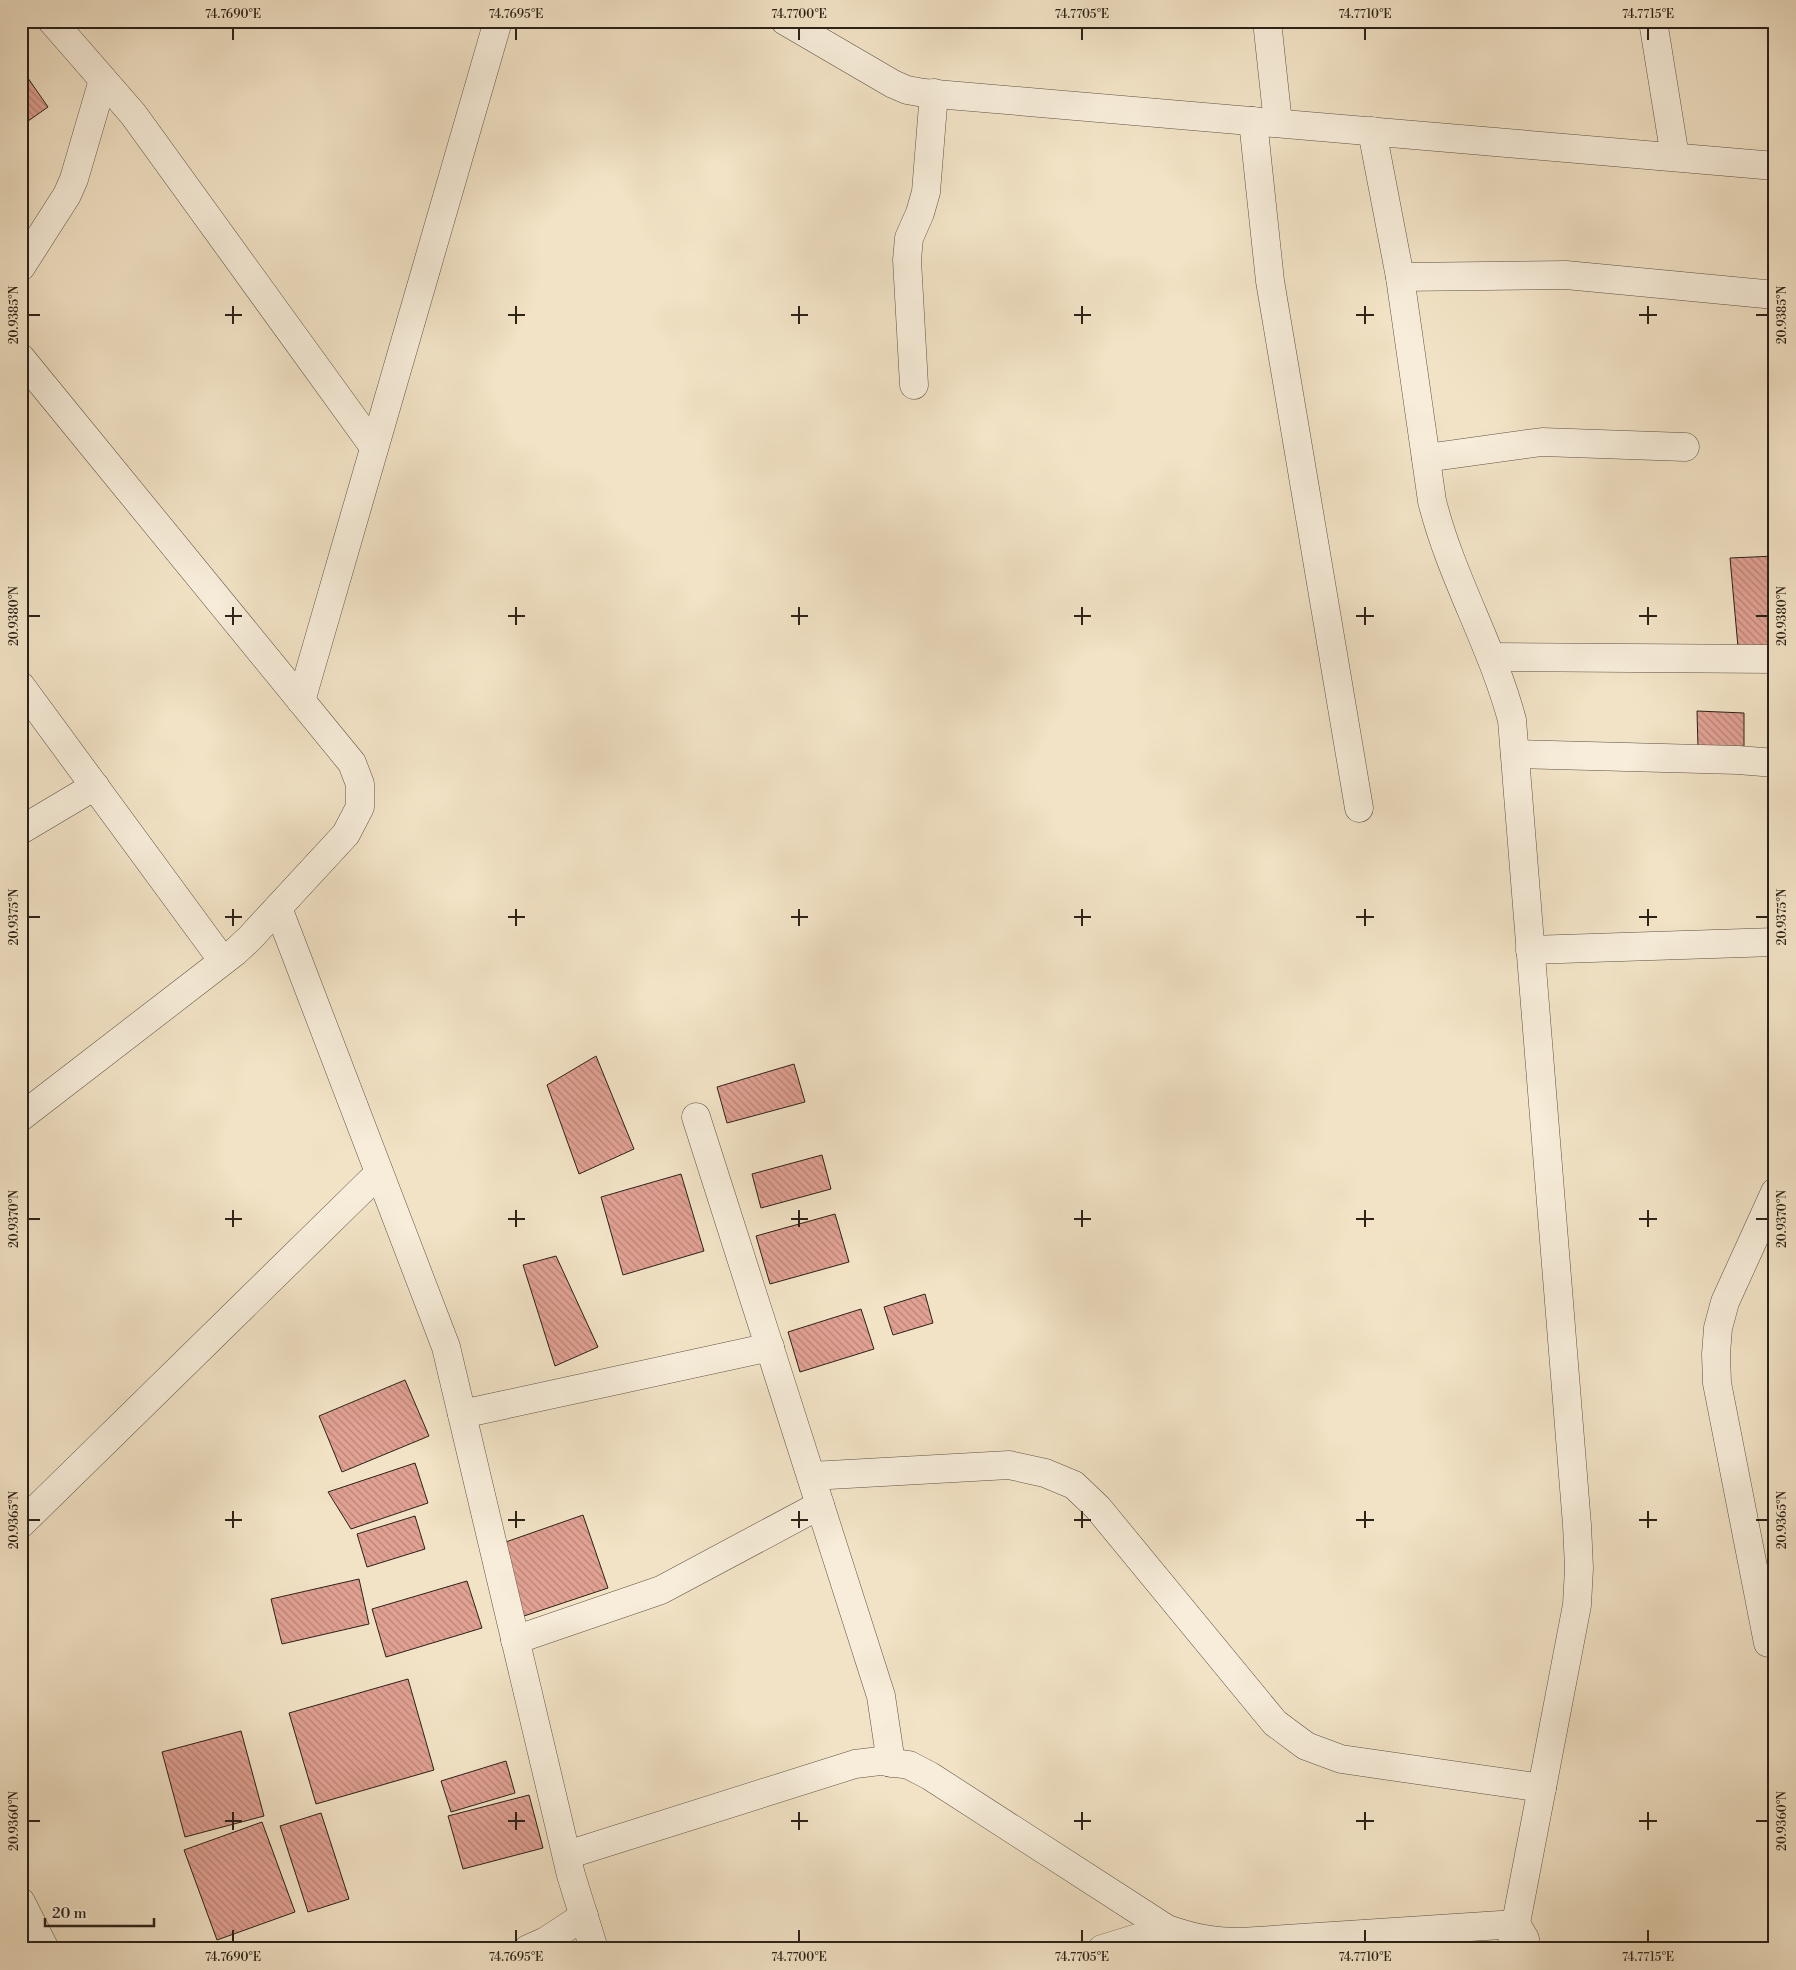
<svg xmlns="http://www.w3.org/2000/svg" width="1796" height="1970" viewBox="0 0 1796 1970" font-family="'Libre Bodoni',serif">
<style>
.building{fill:url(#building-back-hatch);stroke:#2b2219}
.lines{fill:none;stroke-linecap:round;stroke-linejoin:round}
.street-casing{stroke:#5d5244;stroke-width:29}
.street{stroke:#f7edda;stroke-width:28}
.ticks{fill:none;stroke:#2b2219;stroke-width:2}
.neatline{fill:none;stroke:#2b2219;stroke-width:2}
.ticks-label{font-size:12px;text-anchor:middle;fill:#2b2219}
</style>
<defs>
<pattern id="building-back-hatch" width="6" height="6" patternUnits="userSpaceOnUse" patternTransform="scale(1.25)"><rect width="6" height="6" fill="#e1a193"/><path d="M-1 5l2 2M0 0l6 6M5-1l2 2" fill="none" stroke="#b78377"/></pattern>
</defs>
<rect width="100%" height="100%" fill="#f2e3c6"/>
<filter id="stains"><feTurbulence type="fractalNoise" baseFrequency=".004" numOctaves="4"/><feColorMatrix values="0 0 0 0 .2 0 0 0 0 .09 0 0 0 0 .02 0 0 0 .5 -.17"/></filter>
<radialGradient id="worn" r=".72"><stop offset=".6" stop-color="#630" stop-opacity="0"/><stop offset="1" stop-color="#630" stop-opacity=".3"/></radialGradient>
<g class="building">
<polygon points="21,68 48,107 21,126"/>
<polygon points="1775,556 1775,645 1738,647 1730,558"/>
<polygon points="1697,711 1744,713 1744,749 1698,748"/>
<polygon points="596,1056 634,1149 579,1174 547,1085"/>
<polygon points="794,1064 805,1102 727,1123 717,1087"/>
<polygon points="822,1155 831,1189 761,1208 752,1174"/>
<polygon points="681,1174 704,1251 623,1275 601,1197"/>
<polygon points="835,1214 849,1262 770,1284 756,1236"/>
<polygon points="556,1256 598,1347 555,1366 523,1265"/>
<polygon points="925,1294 933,1323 893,1335 884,1307"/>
<polygon points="861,1309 874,1349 800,1372 788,1332"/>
<polygon points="405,1380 429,1436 342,1472 319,1416"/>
<polygon points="415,1463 428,1503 351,1529 328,1492"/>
<polygon points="583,1515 608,1588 524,1616 500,1544"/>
<polygon points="415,1516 425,1549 367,1567 357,1534"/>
<polygon points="359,1579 369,1624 282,1644 271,1599"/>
<polygon points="467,1581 482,1628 386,1657 372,1609"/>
<polygon points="408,1679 434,1770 316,1804 289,1713"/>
<polygon points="241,1731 264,1816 185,1837 162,1752"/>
<polygon points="506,1761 515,1793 451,1812 441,1781"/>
<polygon points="529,1795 543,1848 463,1869 448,1816"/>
<polygon points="321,1813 349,1899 308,1912 280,1826"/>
<polygon points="262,1822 295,1912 217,1940 184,1850"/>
</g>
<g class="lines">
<defs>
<g id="street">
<polyline points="52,21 133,114 374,447"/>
<polyline points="785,21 893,84 907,90 924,93 1775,166"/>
<polyline points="1267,21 1278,123"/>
<polyline points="1653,21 1675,157"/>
<polyline points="1253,121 1270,281 1359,808"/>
<path d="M1372 131 1400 277 1432 501C1451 577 1492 645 1512 720L1577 1525 1579 1568 1577 1605 1511 1949"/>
<polyline points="21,267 67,195 74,179 103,80"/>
<polyline points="1400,277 1566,275 1775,295"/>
<polyline points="21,358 352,763 360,784 360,807 346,834 250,938 235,952 21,1117"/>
<polyline points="914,385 907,260 909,238 920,213 926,192 934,93"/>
<polyline points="1426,458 1542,442 1685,447"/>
<polyline points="1491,657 1775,659"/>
<polyline points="21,686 223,961"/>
<polyline points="301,701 498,21"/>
<polyline points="1515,754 1738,760 1775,763"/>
<polyline points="21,830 95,786"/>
<polyline points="278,908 446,1347 571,1875 594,1949"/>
<polyline points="1530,950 1775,942"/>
<polyline points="696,1117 881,1696 891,1763"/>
<polyline points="462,1414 770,1347"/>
<polyline points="811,1476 1009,1465 1045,1473 1074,1485 1098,1508 1275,1723 1306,1746 1341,1759 1542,1788"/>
<polyline points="21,1524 379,1173"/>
<polyline points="515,1640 661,1590 820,1505"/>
<polyline points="1768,1643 1717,1383 1716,1354 1718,1328 1725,1302 1775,1192"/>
<path d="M567 1855 855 1764 880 1761 909 1765 930 1776 1167 1929C1194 1938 1211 1942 1241 1942L1516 1924 1525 1939"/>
<polyline points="21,1902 45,1949"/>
<polyline points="528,1949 546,1941 584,1916"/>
<polyline points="1102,1949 1167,1929"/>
</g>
</defs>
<use href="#street" class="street-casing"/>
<use href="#street" class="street"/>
</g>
<path class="ticks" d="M233 28V40M516 28V40M799 28V40M1082 28V40M1365 28V40M1648 28V40M233 306V324M516 306V324M799 306V324M1082 306V324M1365 306V324M1648 306V324M28 315H40M225 315H242M508 315H525M791 315H808M1074 315H1091M1356 315H1374M1639 315H1657M1756 315H1768M233 607V625M516 607V625M799 607V625M1082 607V625M1365 607V625M1648 607V625M28 616H40M225 616H242M508 616H525M791 616H808M1074 616H1091M1356 616H1374M1639 616H1657M1756 616H1768M233 909V926M516 909V926M799 909V926M1082 909V926M1365 909V926M1648 909V926M28 917H40M225 917H242M508 917H525M791 917H808M1074 917H1091M1356 917H1374M1639 917H1657M1756 917H1768M233 1210V1227M516 1210V1227M799 1210V1227M1082 1210V1227M1365 1210V1227M1648 1210V1227M28 1219H40M225 1219H242M508 1219H525M791 1219H808M1074 1219H1091M1356 1219H1374M1639 1219H1657M1756 1219H1768M233 1511V1528M516 1511V1528M799 1511V1528M1082 1511V1528M1365 1511V1528M1648 1511V1528M28 1520H40M225 1520H242M508 1520H525M791 1520H808M1074 1520H1091M1356 1520H1374M1639 1520H1657M1756 1520H1768M233 1812V1830M516 1812V1830M799 1812V1830M1082 1812V1830M1365 1812V1830M1648 1812V1830M28 1821H40M225 1821H242M508 1821H525M791 1821H808M1074 1821H1091M1356 1821H1374M1639 1821H1657M1756 1821H1768M233 1930V1942M516 1930V1942M799 1930V1942M1082 1930V1942M1365 1930V1942M1648 1930V1942"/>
<rect width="1796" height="1970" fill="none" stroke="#f2e3c6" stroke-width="55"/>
<path d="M45 1918v8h109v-8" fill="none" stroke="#2b2219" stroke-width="2.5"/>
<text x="52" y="1918" font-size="15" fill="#2b2219" stroke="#f7edda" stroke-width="4" paint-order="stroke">20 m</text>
<rect x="28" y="28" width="1740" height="1914" class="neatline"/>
<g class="ticks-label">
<text x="233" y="18">74.7690°E</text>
<text x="516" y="18">74.7695°E</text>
<text x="799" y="18">74.7700°E</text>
<text x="1082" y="18">74.7705°E</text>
<text x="1365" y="18">74.7710°E</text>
<text x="1648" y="18">74.7715°E</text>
<text transform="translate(14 315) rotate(-90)" y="4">20.9385°N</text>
<text transform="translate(1782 315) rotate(-90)" y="4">20.9385°N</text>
<text transform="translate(14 616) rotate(-90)" y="4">20.9380°N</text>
<text transform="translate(1782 616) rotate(-90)" y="4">20.9380°N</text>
<text transform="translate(14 917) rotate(-90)" y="4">20.9375°N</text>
<text transform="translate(1782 917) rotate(-90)" y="4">20.9375°N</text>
<text transform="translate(14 1219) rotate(-90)" y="4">20.9370°N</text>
<text transform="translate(1782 1219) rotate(-90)" y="4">20.9370°N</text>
<text transform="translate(14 1520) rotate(-90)" y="4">20.9365°N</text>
<text transform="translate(1782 1520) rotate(-90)" y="4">20.9365°N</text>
<text transform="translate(14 1821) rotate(-90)" y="4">20.9360°N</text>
<text transform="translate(1782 1821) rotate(-90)" y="4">20.9360°N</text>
<text x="233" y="1961">74.7690°E</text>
<text x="516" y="1961">74.7695°E</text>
<text x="799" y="1961">74.7700°E</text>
<text x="1082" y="1961">74.7705°E</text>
<text x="1365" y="1961">74.7710°E</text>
<text x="1648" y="1961">74.7715°E</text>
</g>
<rect width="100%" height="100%" filter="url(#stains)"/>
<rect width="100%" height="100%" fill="url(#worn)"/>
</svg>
